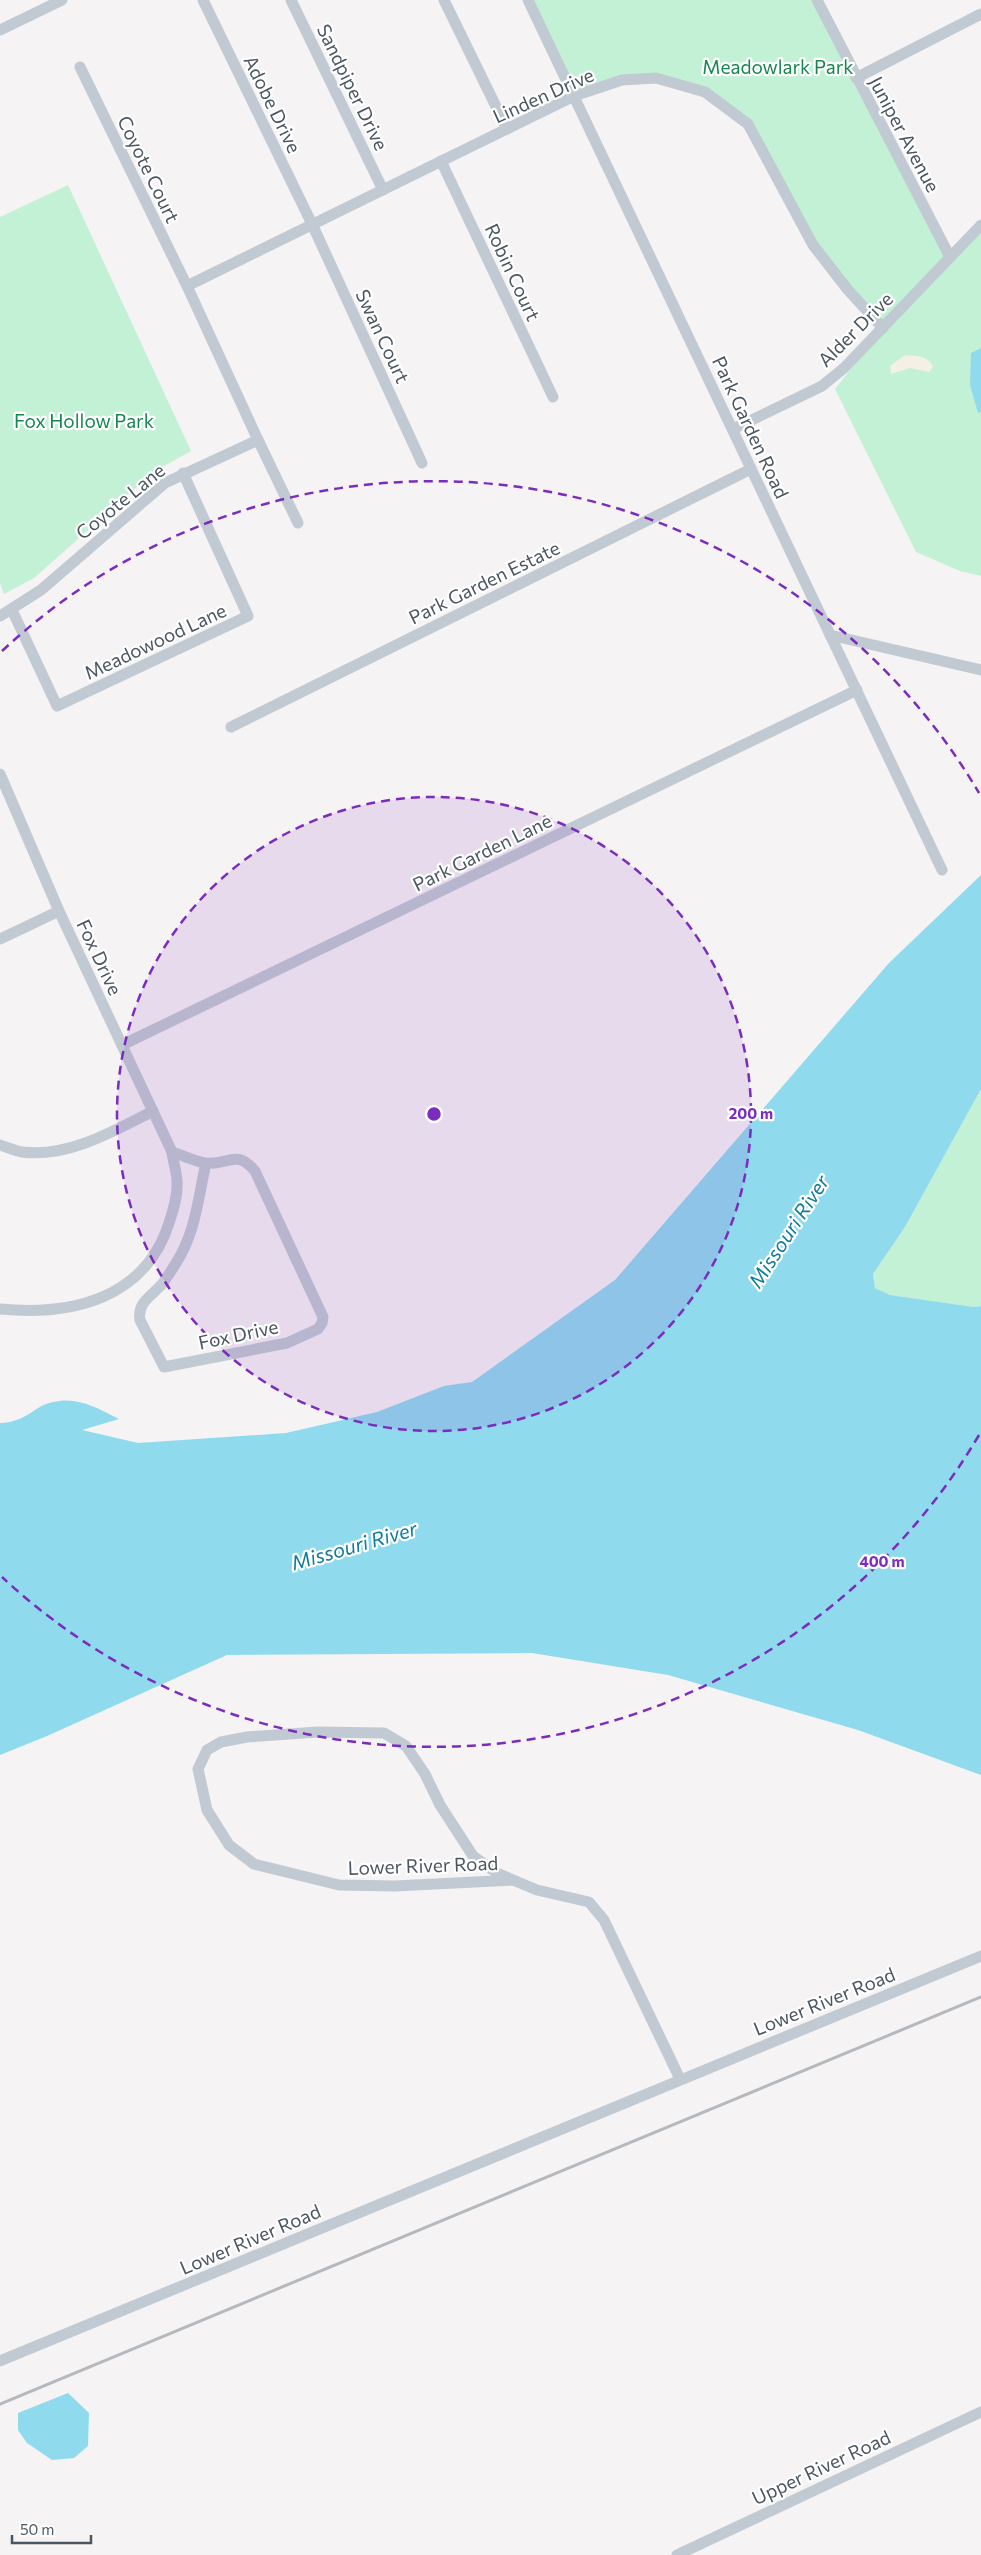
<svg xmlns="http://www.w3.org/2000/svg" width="981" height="2555" viewBox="0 0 981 2555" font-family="Commissioner,sans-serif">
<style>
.green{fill:#c3f1d5}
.sand{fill:#f5f0e5}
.water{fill:#90daee}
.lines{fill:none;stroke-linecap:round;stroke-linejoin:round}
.minor{stroke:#c1cad2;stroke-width:11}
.rail{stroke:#b5b8bd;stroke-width:3}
.ring{fill:none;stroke:#7b2cbf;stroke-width:2.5;stroke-dasharray:9 6}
.labels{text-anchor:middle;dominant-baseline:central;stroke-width:4.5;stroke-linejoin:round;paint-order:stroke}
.park-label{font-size:19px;fill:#17864f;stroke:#fff}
.street-label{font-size:19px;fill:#4a5661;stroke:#fff}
.water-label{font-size:20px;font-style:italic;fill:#0c7c9b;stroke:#fff}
.centre{fill:#7b2cbf;stroke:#fff;stroke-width:2.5}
.ring-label{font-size:15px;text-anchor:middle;font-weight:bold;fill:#7b2cbf;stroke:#fff;stroke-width:4.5;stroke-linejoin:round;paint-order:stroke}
</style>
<rect width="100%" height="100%" fill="#f5f3f3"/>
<g class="green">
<polygon points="528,0 817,0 949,257 981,225 981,576 960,571 916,552 835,389 883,328 813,245 748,124 705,92 656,78 574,96"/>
<polygon points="68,185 191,451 164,466 140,484 34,578 4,594 0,583 0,217"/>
<polygon points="981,1089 981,1306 974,1307 890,1295 875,1288 873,1274 905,1227"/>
</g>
<path class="sand" d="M905 355C916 356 928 355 933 367L929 372 910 368 891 374 890 366Z"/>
<g class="water">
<polygon points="981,348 981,412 978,413 970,385 971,353"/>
<path d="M981 875V1089L905 1227 873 1274 875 1288 890 1295 974 1307 981 1306V1775L858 1730 668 1675 532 1653 227 1655 47 1736 0 1755V1423C28 1422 33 1406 53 1402 77 1396 98 1408 119 1419L82 1430 138 1443 286 1433 377 1412 444 1386 472 1382 615 1280 889 963Z"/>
<polygon points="68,2393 89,2413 88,2446 74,2458 52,2460 27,2443 18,2430 18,2413"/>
</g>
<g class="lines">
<g class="minor">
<polyline points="203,0 312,224 422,463"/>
<polyline points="291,0 383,190"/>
<polyline points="444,0 507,129"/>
<polyline points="528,0 942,870"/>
<polyline points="817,0 950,257"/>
<polyline points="0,30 62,0"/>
<polyline points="856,78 981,14"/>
<polyline points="441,161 553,397"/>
<polyline points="187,286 574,96 622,80 656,78 705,92 748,124 813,245 848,290 883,328"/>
<polyline points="733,429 822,386 844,368 981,225"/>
<polyline points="258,440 298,523"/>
<polyline points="12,610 57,706 248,616 183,473"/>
<polyline points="0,616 41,590 165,483 258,440 187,286 80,67"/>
<polyline points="830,635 981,670"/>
<polyline points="231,727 751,469"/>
<path d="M0 774 59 911 172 1152C173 1162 177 1172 177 1182 178 1196 173 1211 169 1223 145 1299 71 1316 0 1309"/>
<polyline points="0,939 59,911"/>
<polyline points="122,1045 857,690"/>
<path d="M0 1145C7 1147 15 1151 22 1152 68 1158 114 1131 153 1111"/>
<path d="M172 1152C182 1155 194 1161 205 1163 228 1166 235 1148 255 1171L323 1317 322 1323 318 1329 287 1343 164 1367 140 1320C137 1302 152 1296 163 1283 167 1277 172 1270 176 1263 196 1232 198 1198 206 1163"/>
<polyline points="513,1880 395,1886 339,1885 254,1864 229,1845 207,1810 198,1769 207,1750 221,1742 247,1737 318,1732 384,1733 406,1746 425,1774 440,1805 473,1856 497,1873 513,1880 537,1890 589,1902 604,1920 680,2079"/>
<polyline points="0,2361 981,1956"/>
<polyline points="677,2555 981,2412"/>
</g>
<polyline class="rail" points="0,2404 981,1997"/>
</g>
<circle cx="434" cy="1114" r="317" fill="#7b2cbf" fill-opacity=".12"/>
<g class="ring">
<circle cx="434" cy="1114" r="317"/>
<path d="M979 1435A633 633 0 0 1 2 1577M2 651A633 633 0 0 1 979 793"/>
</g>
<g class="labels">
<g class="park-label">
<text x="778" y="66">Meadowlark Park</text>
<text x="84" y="420">Fox Hollow Park</text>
</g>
<g class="street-label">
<text transform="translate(353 87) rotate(64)">Sandpiper Drive</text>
<text transform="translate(543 95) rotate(-24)">Linden Drive</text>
<text transform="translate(273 104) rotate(64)">Adobe Drive</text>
<text transform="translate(905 134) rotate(62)">Juniper Avenue</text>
<text transform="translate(149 169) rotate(64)">Coyote Court</text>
<text transform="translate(513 272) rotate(65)">Robin Court</text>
<text transform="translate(855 329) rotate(-45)">Alder Drive</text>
<text transform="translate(383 336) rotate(65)">Swan Court</text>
<text transform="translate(751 427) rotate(65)">Park Garden Road</text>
<text transform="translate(120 501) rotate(-39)">Coyote Lane</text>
<text transform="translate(484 582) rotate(-26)">Park Garden Estate</text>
<text transform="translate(155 641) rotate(-25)">Meadowood Lane</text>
<text transform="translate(482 852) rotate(-26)">Park Garden Lane</text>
<text transform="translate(100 957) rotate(65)">Fox Drive</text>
<text transform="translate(238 1334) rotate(-12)">Fox Drive</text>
<text transform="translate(423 1865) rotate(-2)">Lower River Road</text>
<text transform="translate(824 2001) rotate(-22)">Lower River Road</text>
<text transform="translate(250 2239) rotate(-23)">Lower River Road</text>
<text transform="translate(821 2467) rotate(-25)">Upper River Road</text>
</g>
<g class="water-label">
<text transform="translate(788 1231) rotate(-57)">Missouri River</text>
<text transform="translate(354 1545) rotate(-16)">Missouri River</text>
</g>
</g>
<circle cx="434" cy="1114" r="8" class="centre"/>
<g class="ring-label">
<text x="751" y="1119">200 m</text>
<text x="882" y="1567">400 m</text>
</g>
<path d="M12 2535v8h79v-8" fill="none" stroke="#4a5661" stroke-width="2.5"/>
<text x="20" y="2535" font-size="15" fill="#4a5661" stroke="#ffffff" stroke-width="4" paint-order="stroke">50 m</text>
</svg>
